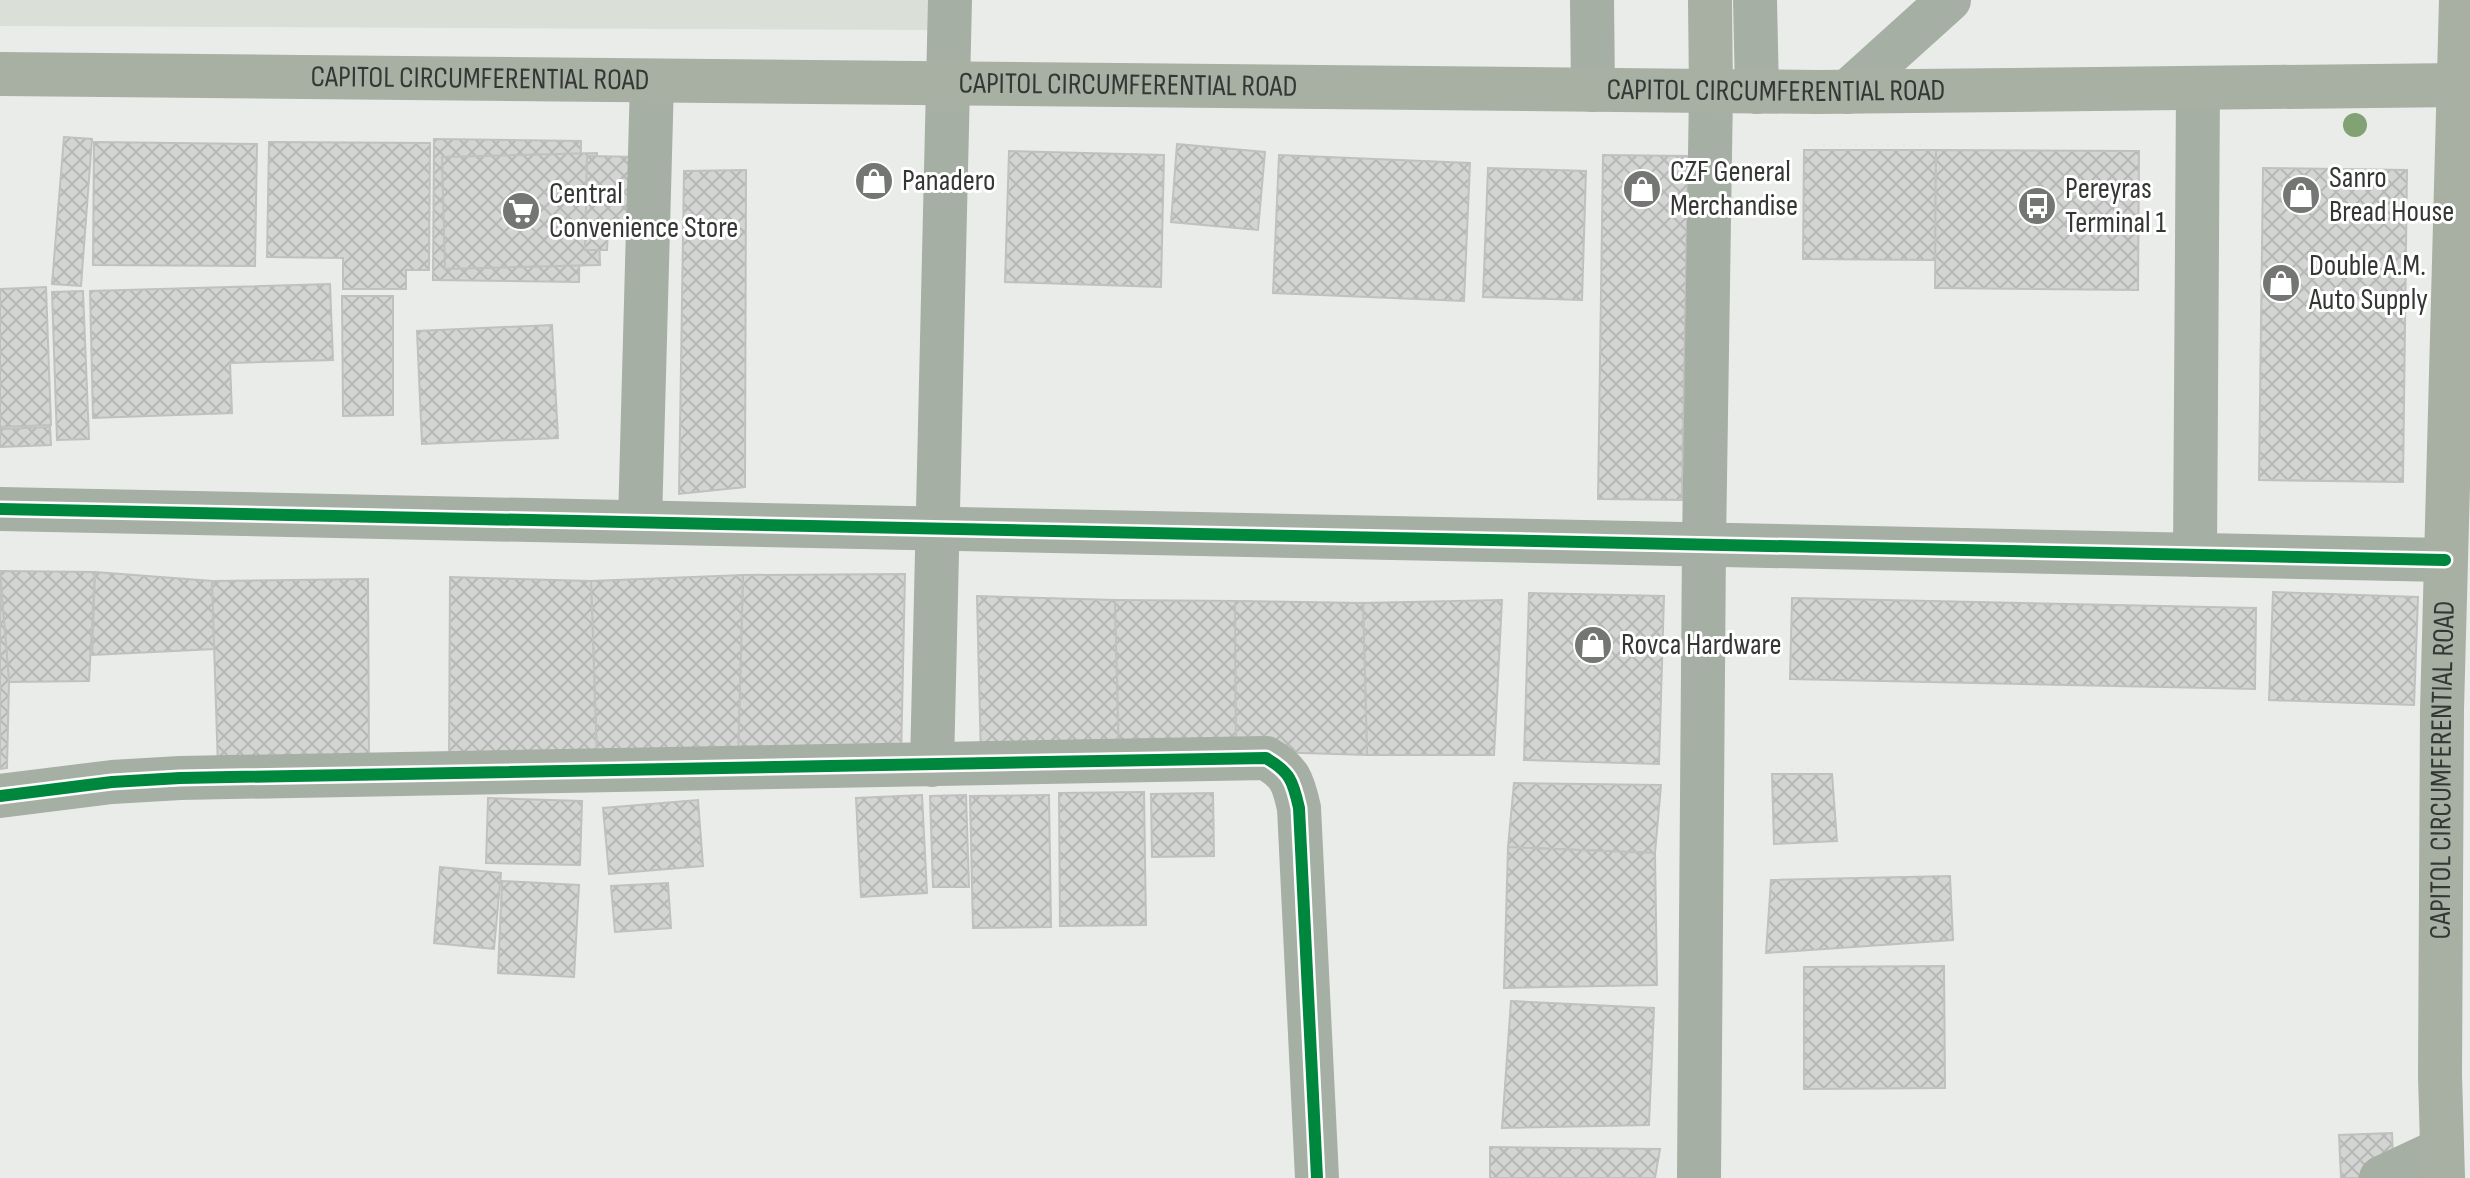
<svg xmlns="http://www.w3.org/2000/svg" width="2470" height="1178" viewBox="0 0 2470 1178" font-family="'Sofia Sans Condensed',sans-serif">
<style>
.built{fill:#dadfd8}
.building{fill:url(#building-cross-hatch);stroke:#c0c1bf;stroke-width:2}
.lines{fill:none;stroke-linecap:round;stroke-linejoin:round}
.minor{stroke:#a6afa3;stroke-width:44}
.major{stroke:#a7b0a3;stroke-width:44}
.cycleway-casing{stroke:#fff;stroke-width:17}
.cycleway{stroke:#00873e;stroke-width:12}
.tree{fill:#82a174}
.labels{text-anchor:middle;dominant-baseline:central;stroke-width:6;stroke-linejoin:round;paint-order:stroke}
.street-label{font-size:30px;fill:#353735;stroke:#fff}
.poi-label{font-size:30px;fill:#353735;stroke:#fff;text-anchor:start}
</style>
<defs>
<pattern id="building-cross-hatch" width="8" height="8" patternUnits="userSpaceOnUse" patternTransform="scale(2)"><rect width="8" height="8" fill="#d3d5d3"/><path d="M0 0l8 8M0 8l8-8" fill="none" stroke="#b6b7b6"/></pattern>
</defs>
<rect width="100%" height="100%" fill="#eaece9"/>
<polygon class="built" points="0,0 938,0 938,30 0,26"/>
<g class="building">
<polygon points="64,137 92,139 81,286 52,284"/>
<polygon points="434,139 581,141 579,282 433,280"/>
<polygon points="94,142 257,144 255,266 93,265"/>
<polygon points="269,142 430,143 429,270 406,270 406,289 343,289 343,258 267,257"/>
<polygon points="1177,144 1265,152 1258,230 1171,222"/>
<polygon points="1804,150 1936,150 1935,260 1803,259"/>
<polygon points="1936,150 2139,151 2138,290 1935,288"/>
<polygon points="1009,151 1164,155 1161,287 1005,282"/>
<polygon points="597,153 600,265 445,269 442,157"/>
<polygon points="1279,155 1470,163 1464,301 1273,293"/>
<polygon points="1603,155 1688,156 1682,500 1598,499"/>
<polygon points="587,156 641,157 639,230 608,230 607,250 585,250"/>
<polygon points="1488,168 1586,171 1582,300 1483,297"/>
<polygon points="2263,168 2407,170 2403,482 2259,480"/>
<polygon points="746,170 745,487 679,494 684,171"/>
<polygon points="330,284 333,360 230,363 232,413 93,418 90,291"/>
<polygon points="46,287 51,425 0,427 0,289"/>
<polygon points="83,291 89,439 57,440 52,292"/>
<polygon points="342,296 393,296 393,415 343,416"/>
<polygon points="552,325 558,438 422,444 417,331"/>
<polygon points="50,427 51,445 0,447 0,429"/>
<polygon points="0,571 95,572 89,681 9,682"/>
<polygon points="95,572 212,581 215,649 92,655"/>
<polygon points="0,573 9,682 7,768 0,769"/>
<polygon points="905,574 901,760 738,759 743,575"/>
<polygon points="743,575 738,759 597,760 591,581"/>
<polygon points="450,577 591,581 597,760 449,765"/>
<polygon points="368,579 369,764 218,769 212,581"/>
<polygon points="2273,592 2418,597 2414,705 2269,700"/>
<polygon points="1529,593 1664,596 1659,764 1524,760"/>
<polygon points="977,596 1115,600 1119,757 981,760"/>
<polygon points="1792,598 2256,608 2255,689 1790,679"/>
<polygon points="1115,600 1235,601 1236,751 1119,757"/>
<polygon points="1502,600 1494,755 1367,755 1363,603"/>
<polygon points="1235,601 1363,603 1367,755 1236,751"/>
<polygon points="1772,774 1832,774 1837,841 1774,844"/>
<polygon points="1514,783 1661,785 1655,853 1508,847"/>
<polygon points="1144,792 1146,925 1060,926 1059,793"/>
<polygon points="1213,793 1214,856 1152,857 1151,794"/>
<polygon points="922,795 927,893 861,897 856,798"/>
<polygon points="966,795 969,887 933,887 930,796"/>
<polygon points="1049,795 1051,927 973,928 970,796"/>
<polygon points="488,798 582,801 580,865 486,863"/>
<polygon points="698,800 703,866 609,874 603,808"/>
<polygon points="1508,847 1655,853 1657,985 1504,988"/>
<polygon points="440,867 501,873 494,949 434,943"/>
<polygon points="1950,876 1953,940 1766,953 1771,880"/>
<polygon points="502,881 579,885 574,977 498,973"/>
<polygon points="668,883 671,928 615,932 611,886"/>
<polygon points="1944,966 1945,1088 1804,1089 1804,967"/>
<polygon points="1511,1001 1654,1008 1649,1125 1502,1128"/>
<polygon points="2392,1133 2394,1178 2341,1178 2339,1135"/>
<polygon points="1490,1147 1660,1149 1655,1178 1490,1178"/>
</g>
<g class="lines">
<g class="minor">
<polyline points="1592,0 1593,90"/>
<polyline points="1755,0 1757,92"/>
<polyline points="1847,92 1949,0"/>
<polyline points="0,509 2445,560"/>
<polyline points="640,522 652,81"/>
<polyline points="2195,555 2198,88"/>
<polyline points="932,765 950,0"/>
<path d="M0 796 112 782 180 778 1266 758C1290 772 1293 781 1299 808L1317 1178"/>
<polyline points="1699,1178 1704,544 1711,91"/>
<polyline points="2381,1178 2441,1150"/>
</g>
<g class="major">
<polyline points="1710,0 1711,91"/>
<path id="s1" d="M0 74 1817 92 2460 85"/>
<path id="s2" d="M2443 1178 2440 1076 2442 710 2461 0"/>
</g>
<defs>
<g id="cycleway">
<polyline points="0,509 2445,560"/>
<path d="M0 796 112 782 180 778 1266 758C1290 772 1293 781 1299 808L1317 1178"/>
</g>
</defs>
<use href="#cycleway" class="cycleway-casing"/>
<use href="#cycleway" class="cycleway"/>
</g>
<circle class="tree" cx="2355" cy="125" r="12"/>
<defs>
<symbol id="shop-disc" viewBox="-11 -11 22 22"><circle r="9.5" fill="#747674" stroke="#fff"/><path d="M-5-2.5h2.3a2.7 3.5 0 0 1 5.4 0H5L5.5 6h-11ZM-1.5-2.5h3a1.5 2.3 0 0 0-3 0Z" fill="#fff"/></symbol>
<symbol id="bus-disc" viewBox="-11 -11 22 22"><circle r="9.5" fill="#747674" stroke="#fff"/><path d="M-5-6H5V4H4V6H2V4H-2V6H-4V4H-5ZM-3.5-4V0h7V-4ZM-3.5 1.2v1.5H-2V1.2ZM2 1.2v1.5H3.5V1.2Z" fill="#fff"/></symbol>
<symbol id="supermarket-disc" viewBox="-11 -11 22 22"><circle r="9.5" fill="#747674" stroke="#fff"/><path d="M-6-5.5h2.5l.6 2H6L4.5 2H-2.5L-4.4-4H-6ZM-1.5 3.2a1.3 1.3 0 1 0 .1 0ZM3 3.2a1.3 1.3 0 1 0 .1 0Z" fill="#fff"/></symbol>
</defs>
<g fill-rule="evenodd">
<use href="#shop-disc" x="852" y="159" width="44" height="44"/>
<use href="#shop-disc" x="1620" y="167" width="44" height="44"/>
<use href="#shop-disc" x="2279" y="173" width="44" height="44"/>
<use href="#bus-disc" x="2015" y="184" width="44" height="44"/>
<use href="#supermarket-disc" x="499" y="189" width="44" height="44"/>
<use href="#shop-disc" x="2259" y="261" width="44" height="44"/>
<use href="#shop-disc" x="1571" y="623" width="44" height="44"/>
</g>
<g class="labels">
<g class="street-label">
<text stroke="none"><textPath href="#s1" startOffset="480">CAPITOL CIRCUMFERENTIAL ROAD</textPath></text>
<text stroke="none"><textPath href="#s1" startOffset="1128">CAPITOL CIRCUMFERENTIAL ROAD</textPath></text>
<text stroke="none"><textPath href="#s1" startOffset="1776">CAPITOL CIRCUMFERENTIAL ROAD</textPath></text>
<text stroke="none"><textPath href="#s2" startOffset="408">CAPITOL CIRCUMFERENTIAL ROAD</textPath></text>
</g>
<g class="poi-label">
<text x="1670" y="172">CZF General<tspan x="1670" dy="34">Merchandise</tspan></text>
<text x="2329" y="178">Sanro<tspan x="2329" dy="34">Bread House</tspan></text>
<text x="902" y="181">Panadero</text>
<text x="2065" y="189">Pereyras<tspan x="2065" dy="34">Terminal 1</tspan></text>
<text x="549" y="194">Central<tspan x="549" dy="34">Convenience Store</tspan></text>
<text x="2309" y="266">Double A.M.<tspan x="2309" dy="34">Auto Supply</tspan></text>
<text x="1621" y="645">Rovca Hardware</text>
</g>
</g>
</svg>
